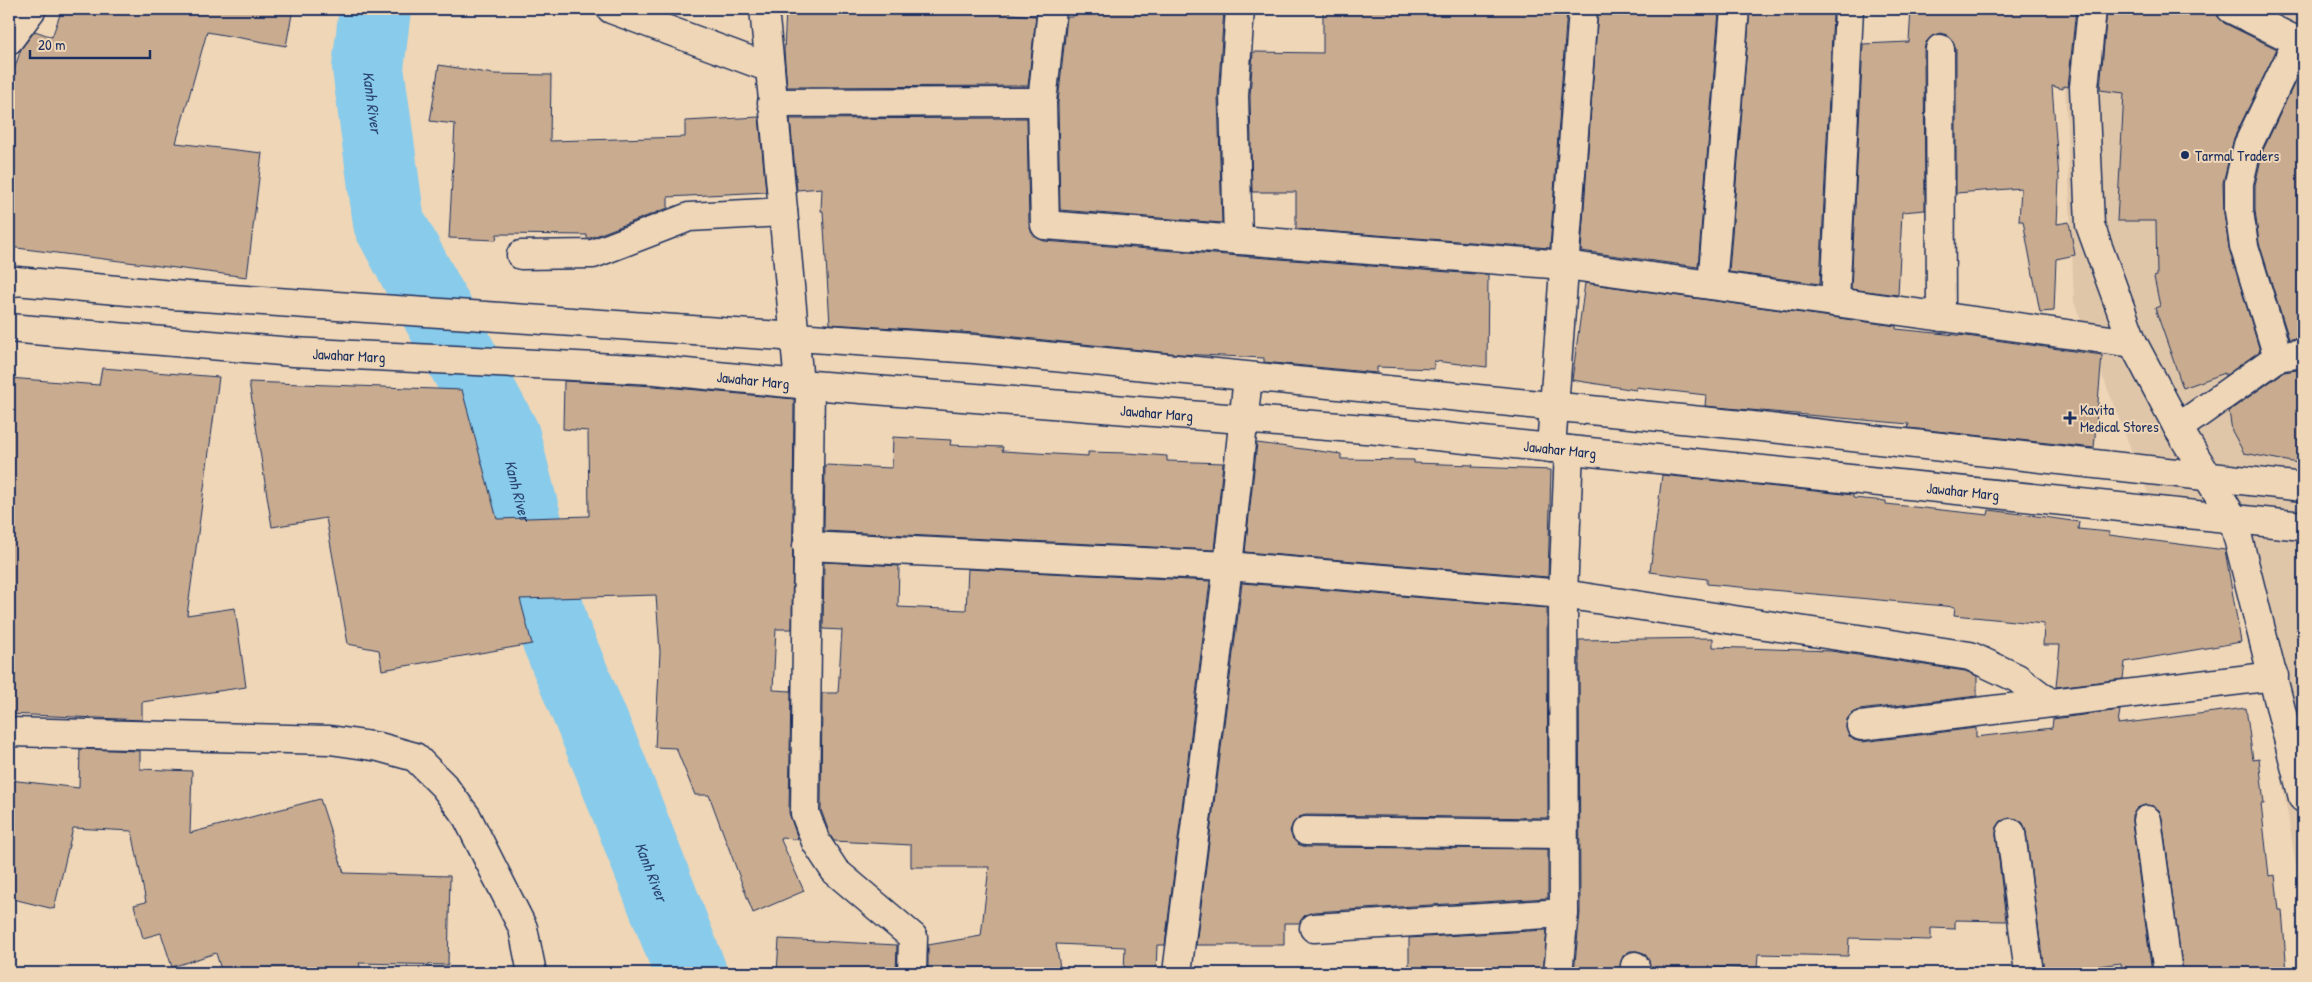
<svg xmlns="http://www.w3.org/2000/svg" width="2312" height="982" viewBox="0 0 2312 982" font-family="'Patrick Hand',sans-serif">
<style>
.built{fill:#e0c6a9}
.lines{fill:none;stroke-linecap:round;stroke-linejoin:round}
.river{stroke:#89cbea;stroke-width:72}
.building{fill:#c9ac90;stroke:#1b2f5e}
.minor-casing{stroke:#1b2f5e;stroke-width:31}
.major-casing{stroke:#1b2f5e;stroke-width:31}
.minor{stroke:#efd6b7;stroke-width:28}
.major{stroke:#efd6b7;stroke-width:28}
.poi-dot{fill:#1b2f5e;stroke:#efd6b7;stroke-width:2}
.labels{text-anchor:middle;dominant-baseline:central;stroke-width:4;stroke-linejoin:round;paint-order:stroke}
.poi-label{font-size:15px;fill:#1b2f5e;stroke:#efd6b7;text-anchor:start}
.street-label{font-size:15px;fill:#1b2f5e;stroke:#efd6b7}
.water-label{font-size:16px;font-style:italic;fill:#2c4673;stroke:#efd6b7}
</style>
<rect width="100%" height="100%" fill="#efd6b7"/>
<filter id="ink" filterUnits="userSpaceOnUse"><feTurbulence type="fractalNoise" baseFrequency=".02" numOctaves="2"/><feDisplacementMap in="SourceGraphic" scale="10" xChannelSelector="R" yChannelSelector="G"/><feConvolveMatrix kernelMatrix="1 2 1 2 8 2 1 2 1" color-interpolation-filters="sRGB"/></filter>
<g filter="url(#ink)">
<polygon class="built" points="2062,9 2303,9 2303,909 2272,718 2222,513 2149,496 2074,302"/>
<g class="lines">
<path class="river" id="s1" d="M375 9 368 68 389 223 504 436 553 628 610 765 691 973"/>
</g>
<g class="building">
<polygon points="62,9 293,9 286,46 207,32 176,143 262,153 247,277 9,247 9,85 21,49 35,31 52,37"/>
<polygon points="786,9 1010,9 1010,14 1036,16 1028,86 787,87 784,51"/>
<polygon points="1074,9 1224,9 1218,96 1222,223 1060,210 1058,103 1067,17 1073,17"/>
<polygon points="1323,9 1567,9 1550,248 1296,229 1296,192 1252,192 1250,96 1253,52 1323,53"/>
<polygon points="1598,9 1701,9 1719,11 1698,267 1581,251"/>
<polygon points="1750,9 1800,9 1800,12 1833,14 1820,284 1729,272"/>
<polygon points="1911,9 2076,9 2068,87 2063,86 2063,89 2052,86 2059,179 2057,224 2069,222 2075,255 2056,259 2054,311 2040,312 2023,221 2019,221 2021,188 1956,193 1956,49 1953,41 1947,35 1940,33 1932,36 1926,42 1924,49 1925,210 1902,212 1898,295 1851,289 1863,44 1909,42"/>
<polygon points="2107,9 2216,9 2218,17 2224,23 2277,49 2234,138 2223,183 2224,213 2229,248 2260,351 2225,376 2225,373 2183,388 2155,308 2160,306 2154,277 2157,276 2156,221 2117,221 2124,93 2100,90"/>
<polygon points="439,65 493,74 551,75 550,141 685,137 685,121 759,117 766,192 668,197 668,208 590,238 587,238 587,235 497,234 496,240 449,238 455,124 430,121"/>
<polygon points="2303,65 2303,338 2289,339 2259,243 2255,210 2255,185 2263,150"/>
<polygon points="1027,118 1029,225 1032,233 1037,238 1044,241 1488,275 1487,367 1434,361 1434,369 1377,367 1377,373 1264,362 1264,358 1180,354 976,333 830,324 823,211 821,211 822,188 797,190 790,119"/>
<polygon points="1585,283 1896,326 1896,329 1966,336 2102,355 2094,448 1908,428 1909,424 1705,406 1706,395 1636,387 1636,390 1572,380"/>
<polygon points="102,368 219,377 187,615 235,608 246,687 142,702 142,720 9,714 9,378 99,385"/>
<polygon points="2303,369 2303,464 2244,453 2232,431 2229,411 2284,372"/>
<polygon points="564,381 654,386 794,399 792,629 776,629 773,690 791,691 789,813 798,839 780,838 804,891 753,913 709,795 695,795 676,748 655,747 660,652 656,595 520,599 532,644 382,670 379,650 348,644 326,518 272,527 249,382 462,390 497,519 589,516 588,431 563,429"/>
<polygon points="893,437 951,440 950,445 1003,447 1002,451 1088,456 1088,452 1127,453 1167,456 1167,461 1223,463 1214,550 824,531 825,465 892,468"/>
<polygon points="1257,443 1341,454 1341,459 1414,460 1414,463 1473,465 1472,467 1551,470 1548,577 1245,552"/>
<polygon points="1662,475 1853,495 1853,498 1886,501 1886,504 1988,515 1989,510 2037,516 2079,522 2078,529 2109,532 2109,535 2225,550 2241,642 2125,662 2123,679 2056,687 2060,645 2043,645 2044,624 1954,615 1955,607 1707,584 1707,579 1650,572"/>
<polygon points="824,562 899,566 898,607 966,610 968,569 1210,581 1165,945 1157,945 1156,973 1124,972 1125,947 1056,944 1061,973 928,973 928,945 981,936 989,867 911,867 911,845 834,841 830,835 821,810 822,693 838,693 842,630 823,629"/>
<polygon points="1242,583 1547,608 1548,818 1306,815 1299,817 1293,823 1290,831 1293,839 1298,844 1306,847 1548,849 1548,898 1313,912 1305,915 1299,923 1284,923 1284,945 1196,945"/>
<polygon points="1713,638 1713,647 1831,651 1965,671 1977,676 1977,696 1859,710 1852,713 1847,719 1846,728 1849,736 1854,740 1862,742 1976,728 1976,737 2052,728 2053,719 2120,710 2118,724 2246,708 2253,760 2259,759 2264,804 2261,804 2269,876 2275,875 2279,910 2282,910 2287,973 2183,973 2162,818 2159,810 2153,806 2145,805 2137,808 2132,815 2132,822 2152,973 2122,973 2121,963 2044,973 2026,831 2023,823 2017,819 2010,818 2001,821 1997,827 1996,834 2006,921 1955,920 1955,929 1931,928 1931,940 1849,938 1848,956 1758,954 1757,969 1713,967 1713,971 1650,969 1649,960 1644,953 1637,951 1630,951 1623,956 1619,973 1574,973 1580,913 1579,640"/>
<polygon points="80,749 140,751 140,769 192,771 190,833 320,799 344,873 450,876 448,965 359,963 362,973 222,973 216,953 172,967 161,933 143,938 134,905 146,902 132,831 73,828 54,909 9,898 9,780 79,788"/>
<polygon points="1547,930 1543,973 1409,973 1409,938"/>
<polygon points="779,939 897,945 896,973 777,973"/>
</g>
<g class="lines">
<defs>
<g id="minor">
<polyline points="611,9 770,68 799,384"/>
<polyline points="764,9 770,68"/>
<polyline points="1052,9 1042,102 1045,225 1565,265 2133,343"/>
<polyline points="2092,9 2084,87 2090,225 2133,343 2178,428 2233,518 2303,798"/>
<polyline points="2231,9 2303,44"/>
<polyline points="9,40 32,9"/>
<polyline points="1940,49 1941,317"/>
<polyline points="772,103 1042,102"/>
<polyline points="1238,240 1234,96 1240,9"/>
<polyline points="521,255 593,254 689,217 783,212"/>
<polyline points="1712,285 1735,9"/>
<polyline points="1835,302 1849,9"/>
<polyline points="2278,357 2244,246 2239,211 2239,183 2248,145 2297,42"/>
<polyline points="810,385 805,813 816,842 835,871 913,937 912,973"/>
<polyline points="2178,428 2278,357 2303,353"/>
<polyline points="1551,448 1583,9"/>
<polyline points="807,546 1228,566 1563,594 1970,656 2017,678 2050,703"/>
<polyline points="1861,726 2274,676"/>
<polyline points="9,732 330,740 379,747 415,757 444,786 467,817 523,928 532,973"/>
<polyline points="2147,820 2168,973"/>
<polyline points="1306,831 1563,834"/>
<polyline points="2011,833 2029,973"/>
<polyline points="1314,928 1564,913"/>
<polyline points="1177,973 1228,566 1248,377"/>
<polyline points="1558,973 1564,913 1563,594 1569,450"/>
<polyline points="1634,973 1635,966"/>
</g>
<g id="major">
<polyline points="9,284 16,281 173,295 974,349 1752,426 2303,487"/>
<path id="s2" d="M9 328 293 352 655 370 799 384 1378 430 2303 526"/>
</g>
</defs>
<use href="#minor" class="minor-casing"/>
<use href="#major" class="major-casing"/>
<use href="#minor" class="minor"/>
<use href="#major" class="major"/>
</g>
</g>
<g class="poi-dot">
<circle cx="2185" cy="155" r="5"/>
<path d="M2067.5 410.5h5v5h5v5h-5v5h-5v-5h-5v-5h5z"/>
</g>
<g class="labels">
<g class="poi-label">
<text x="2195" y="155">Tarmal Traders</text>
<text x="2080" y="409">Kavita<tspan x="2080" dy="17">Medical Stores</tspan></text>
</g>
<g class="street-label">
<text stroke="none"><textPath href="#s2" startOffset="341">Jawahar Marg</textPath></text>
<text stroke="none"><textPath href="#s2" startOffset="746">Jawahar Marg</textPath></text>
<text stroke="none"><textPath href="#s2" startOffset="1151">Jawahar Marg</textPath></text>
<text stroke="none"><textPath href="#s2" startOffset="1556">Jawahar Marg</textPath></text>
<text stroke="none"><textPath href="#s2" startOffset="1961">Jawahar Marg</textPath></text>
</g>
<g class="water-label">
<text stroke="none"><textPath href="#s1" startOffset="94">Kanh River</textPath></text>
<text stroke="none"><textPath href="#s1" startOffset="514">Kanh River</textPath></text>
<text stroke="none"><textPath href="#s1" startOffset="919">Kanh River</textPath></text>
</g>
</g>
<rect width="2312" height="982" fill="none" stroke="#efd6b7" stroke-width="30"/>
<rect x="15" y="15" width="2282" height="952" fill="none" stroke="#1b2f5e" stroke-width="2" filter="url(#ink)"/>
<path d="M30 50v8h120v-8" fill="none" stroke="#1b2f5e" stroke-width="2.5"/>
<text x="38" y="50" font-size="15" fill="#1b2f5e" stroke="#efd6b7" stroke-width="4" paint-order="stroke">20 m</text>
</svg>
